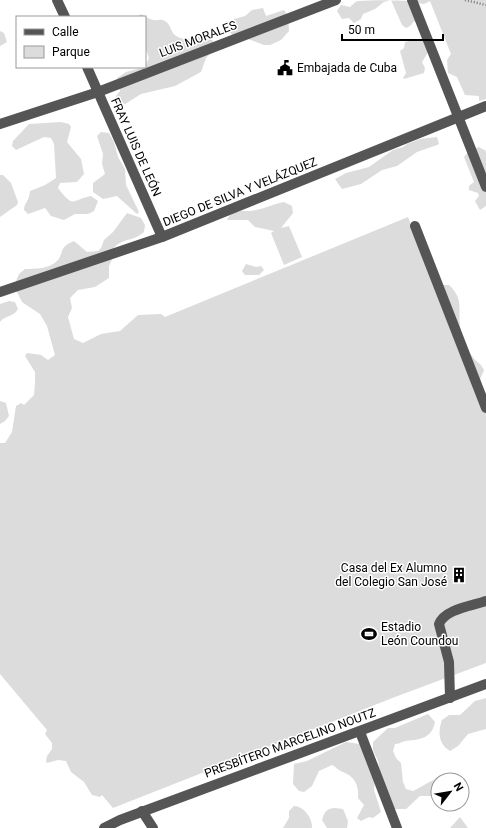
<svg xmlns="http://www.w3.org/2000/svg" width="486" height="828" viewBox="0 0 486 828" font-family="Roboto,sans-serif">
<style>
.green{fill:#dcdcdc}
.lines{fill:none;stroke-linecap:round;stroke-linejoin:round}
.path{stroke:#777;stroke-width:2.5;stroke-dasharray:1 2;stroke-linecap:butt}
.minor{stroke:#555;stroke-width:10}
.labels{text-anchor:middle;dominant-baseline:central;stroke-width:3;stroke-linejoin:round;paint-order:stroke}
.street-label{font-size:12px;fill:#000;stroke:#fff}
.poi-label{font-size:12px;fill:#000;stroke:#fff;text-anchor:start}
</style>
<rect width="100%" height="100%" fill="#fff"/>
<g class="green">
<path d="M391 0 384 2 375 9 363 14 361 19 354 23 349 18 342 19 337 11 341 5 350 7C353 5 354 2 358 1 373 0 394 0 410 1L417 18 410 26 406 28 402 25Z"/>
<polygon points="414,0 486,0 486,99 479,101 479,96 465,95 457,77 448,73 447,60 451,54 430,1 424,4 417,3"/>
<polygon points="263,8 266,16 284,10 288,16 289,31 281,40 270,45 264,45 248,39 234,37 228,30 234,19 245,16 252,10"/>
<path d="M141 14C145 16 149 19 153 20 157 21 161 18 165 21 172 25 170 34 178 37 195 45 206 24 216 47L206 58 201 72 175 86 141 94 125 104 116 100V96L120 91 117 78 126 72 145 67 149 58 145 47V17H137Z"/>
<polygon points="0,31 4,33 7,42 0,46"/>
<polygon points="418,39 425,40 430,49 422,62 425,68 424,73 404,79 403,78 406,73 400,51 404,48 405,42"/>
<path d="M61 122 69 124 71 127 67 142 81 159 84 174 77 182 60 183 58 188C74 209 71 200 91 196L98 201 94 211 88 214H75L64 220 51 216 45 208 28 214 24 210C24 203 29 202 30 191L45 185 56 178 54 144 51 138 44 137 16 150 12 146 13 141 29 124Z"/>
<polygon points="101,132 109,133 114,142 118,157 125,169 126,185 139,212 137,214 117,196 103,199 93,192 93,183 105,174 102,164 103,154 97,136"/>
<polygon points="437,137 439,144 437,145 417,152 397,166 382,170 361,184 342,189 335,179 346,173 369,167 393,150 403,147 407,144 420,139"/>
<polygon points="479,147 486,151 486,206 480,210 475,201 479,196 478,193 469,190 469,186 474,182 464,157 469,151"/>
<polygon points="0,175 3,175 11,183 18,202 17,205 0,217"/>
<path d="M284 202 292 206 293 213 281 228 289 226 302 257 284 265 271 233 274 231 255 227 248 220H227C233 207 245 213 256 210 266 208 274 204 284 202Z"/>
<path d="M127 213 141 218 145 225 144 232C132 243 123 236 111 251L113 257 109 266V278L95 287 78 290 70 298 72 308 68 317 74 339 83 343 101 334 120 331 138 315 161 314 165 317 408 217 434 285H449C466 301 456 312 461 331 462 338 467 350 472 356 476 362 481 363 484 370L479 382 486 393V663L395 697 113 808 102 795 100 797 92 795 84 782 71 772 66 761 58 760 47 763 46 761 47 756 52 749V743L45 734 47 730 0 674V443H5L12 432 16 406 21 403 24 405 34 395 35 383V372L25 356 27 353 41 355 48 360 55 355 47 326 40 314 22 302 14 286 19 274 25 269C35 269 50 269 58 260 64 252 59 247 74 241L87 252 98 251 101 248 104 240 113 232Z"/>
<polygon points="246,264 256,267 261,266 264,270 259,275 245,275 242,271"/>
<path d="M9 301 15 302 18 309C14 317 5 315 0 322V304Z"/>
<polygon points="0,401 6,403 9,416 5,421 0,424"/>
<path d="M486 698V729L468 734 458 746 450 751C438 744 438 731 442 720L449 715H460L475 701Z"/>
<path d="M428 714 435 722C432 739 418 740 405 741 401 742 399 744 395 744L393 751 396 758 401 763 403 782 406 789 413 791C425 786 446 768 459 780H438V799L433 796H420L406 809H394L381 777 378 761 373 750V742L388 728H395Z"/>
<path d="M346 742 366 745 376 771 374 790 381 812 373 818 369 817 361 821 357 818 364 805 358 798C359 785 355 777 343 772 339 771 336 767 332 765L319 771 312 786 304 792 299 791 293 784 294 764 307 761Z"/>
<path d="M294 806C304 806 313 819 312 828H283L289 818V811Z"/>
<path d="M335 808 343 809 348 821 347 828H327L322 820C324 812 327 808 335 808Z"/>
<polygon points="460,817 468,828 450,828"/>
</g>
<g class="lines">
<polyline class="path" points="465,0 486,5"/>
<g class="minor">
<polyline points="57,0 65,17"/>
<polyline points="412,0 486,187"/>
<polyline points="87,67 162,237"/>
<polyline points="0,124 98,92 336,0"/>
<polyline points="415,226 486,408"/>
<polyline points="0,292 162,237 486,106"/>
<path d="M450 698 449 662 439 624C445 609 472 606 486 601"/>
<polyline points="360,732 397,828"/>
<polyline points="142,811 153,828"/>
<polyline points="104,828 120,820 486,684"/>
</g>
</g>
<defs>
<symbol id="civic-bare" viewBox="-9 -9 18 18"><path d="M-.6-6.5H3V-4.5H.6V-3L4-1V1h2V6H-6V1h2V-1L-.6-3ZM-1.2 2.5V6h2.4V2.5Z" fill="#000" stroke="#fff" stroke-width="2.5" paint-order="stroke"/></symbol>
<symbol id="building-bare" viewBox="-9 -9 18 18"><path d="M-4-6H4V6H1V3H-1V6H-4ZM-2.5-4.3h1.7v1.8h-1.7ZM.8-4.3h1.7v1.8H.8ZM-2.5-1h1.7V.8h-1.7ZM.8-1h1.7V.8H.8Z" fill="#000" stroke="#fff" stroke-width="2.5" paint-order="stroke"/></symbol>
<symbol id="stadium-bare" viewBox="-9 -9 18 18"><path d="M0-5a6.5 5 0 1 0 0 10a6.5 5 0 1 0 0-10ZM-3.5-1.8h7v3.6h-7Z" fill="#000" stroke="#fff" stroke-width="2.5" paint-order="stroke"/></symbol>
</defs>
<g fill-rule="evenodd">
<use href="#civic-bare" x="274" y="57" width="22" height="22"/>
<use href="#building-bare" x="448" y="564" width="22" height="22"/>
<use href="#stadium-bare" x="358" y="623" width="22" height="22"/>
</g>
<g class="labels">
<g class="street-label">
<text transform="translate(198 39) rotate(-21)">LUIS MORALES</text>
<text transform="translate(136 147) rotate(66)">FRAY LUIS DE LEÓN</text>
<text transform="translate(240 192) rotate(-22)">DIEGO DE SILVA Y VELÁZQUEZ</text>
<text transform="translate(290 743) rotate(-20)">PRESBÍTERO MARCELINO NOUTZ</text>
</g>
<g class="poi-label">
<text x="297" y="68">Embajada de Cuba</text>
<text x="447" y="568" text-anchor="end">Casa del Ex Alumno<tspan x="447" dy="14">del Colegio San José</tspan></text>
<text x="381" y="627">Estadio<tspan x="381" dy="14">León Coundou</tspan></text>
</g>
</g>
<rect x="16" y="16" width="130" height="52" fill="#ffffff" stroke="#999999"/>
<rect x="24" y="29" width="20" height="6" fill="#555555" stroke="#999999"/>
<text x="52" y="36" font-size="12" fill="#000000">Calle</text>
<rect x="24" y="46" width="20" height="12" fill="#dcdcdc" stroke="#999999"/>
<text x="52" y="56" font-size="12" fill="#000000">Parque</text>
<g transform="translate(450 792) rotate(59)"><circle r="19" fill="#ffffff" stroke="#999999"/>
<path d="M0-3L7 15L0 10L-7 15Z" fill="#000000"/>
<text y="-6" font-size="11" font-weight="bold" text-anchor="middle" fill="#000000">N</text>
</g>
<path d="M342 34v6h101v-6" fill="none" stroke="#000000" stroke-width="2"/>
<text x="348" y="34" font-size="12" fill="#000000" stroke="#ffffff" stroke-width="3" paint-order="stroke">50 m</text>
</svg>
